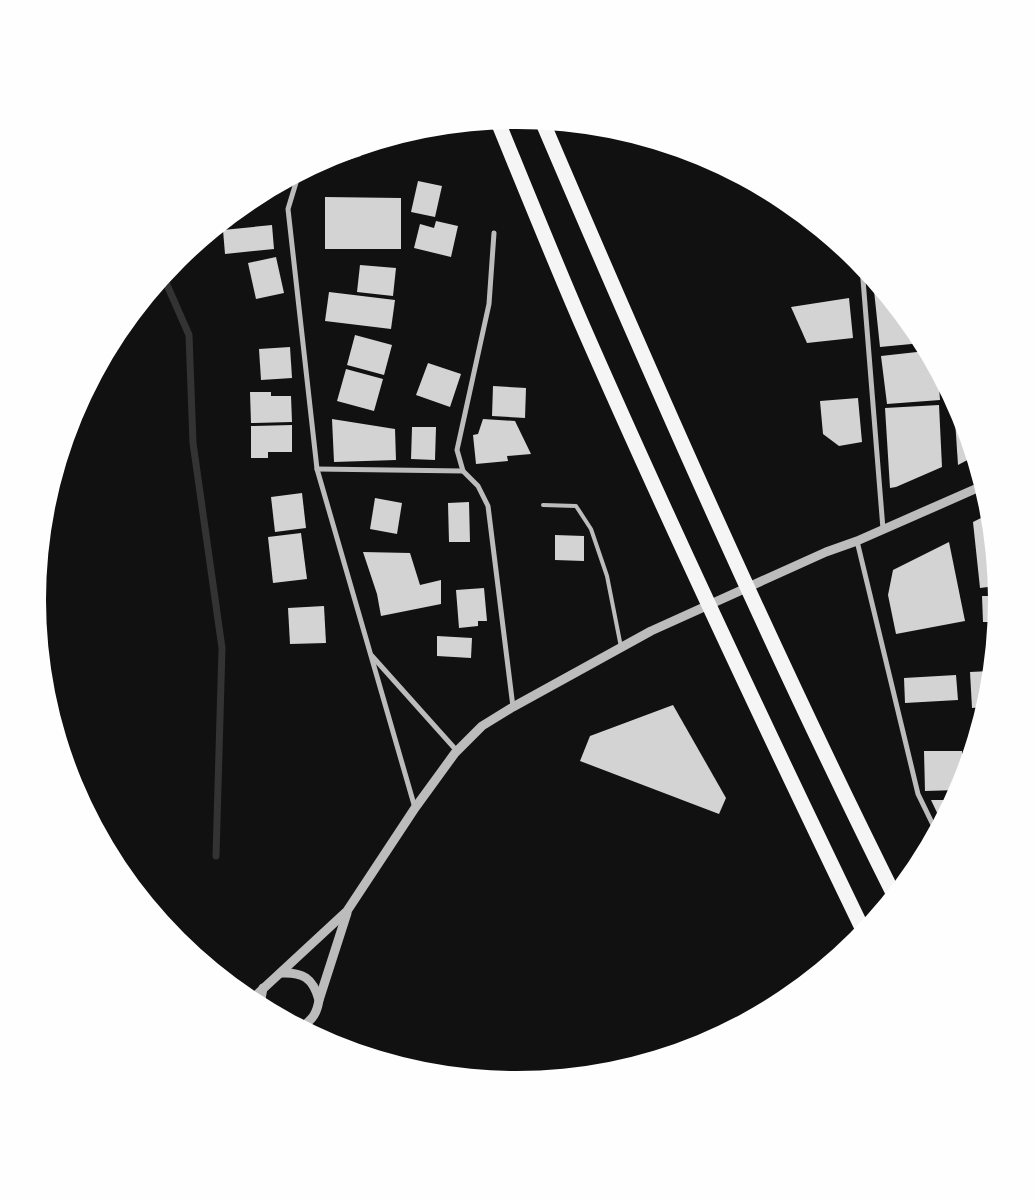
<svg xmlns="http://www.w3.org/2000/svg" width="1035" height="1201" viewBox="0 0 1035 1201" font-family="Lora,serif">
<style>
.lines{fill:none;stroke-linecap:round;stroke-linejoin:round}
.stream{stroke:#333;stroke-width:7}
.building{fill:#d3d3d3}
.service{stroke:#bcbcbc;stroke-width:4}
.minor{stroke:#bcbcbc;stroke-width:5}
.tertiary{stroke:#bcbcbc;stroke-width:9}
.motorway{stroke:#f5f5f5;stroke-width:15}
</style>
<rect width="100%" height="100%" fill="#111"/>
<g class="lines">
<polyline class="stream" points="164,278 189,335 193,443 222,648 216,856"/>
</g>
<g class="building">
<polygon points="418,181 442,186 435,217 411,212"/>
<polygon points="325,197 401,198 401,249 325,249"/>
<polygon points="436,221 458,226 451,257 414,248 420,224 434,228"/>
<polygon points="272,225 274,249 225,254 223,230"/>
<polygon points="276,257 284,293 256,299 248,263"/>
<polygon points="360,265 396,268 393,296 357,292"/>
<polygon points="873,281 917,334 922,343 880,347"/>
<polygon points="329,292 395,300 391,329 325,321"/>
<polygon points="849,298 853,338 807,343 791,307"/>
<polygon points="355,335 392,345 384,375 347,365"/>
<polygon points="290,347 292,378 261,380 259,349"/>
<polygon points="926,351 938,374 940,400 887,404 881,356"/>
<polygon points="428,363 461,374 450,407 416,395"/>
<polygon points="346,369 383,379 374,411 337,401"/>
<polygon points="493,386 526,388 525,418 492,416"/>
<polygon points="250,392 271,392 271,396 291,396 292,422 251,423"/>
<polygon points="858,398 862,442 839,446 823,434 820,401"/>
<polygon points="954,404 961,417 973,457 958,465"/>
<polygon points="939,405 942,467 896,487 890,488 885,408"/>
<polygon points="332,419 395,429 396,460 334,462"/>
<polygon points="483,419 515,421 531,454 507,456 508,461 476,464 473,435 478,434"/>
<polygon points="292,425 292,452 268,452 268,458 251,458 251,426"/>
<polygon points="412,427 436,427 435,460 411,459"/>
<polygon points="302,493 306,528 275,532 271,497"/>
<polygon points="375,498 402,503 397,534 370,529"/>
<polygon points="469,502 470,542 449,542 448,503"/>
<polygon points="989,514 996,586 980,588 973,522"/>
<polygon points="301,533 307,579 273,583 268,537"/>
<polygon points="555,535 584,536 584,561 555,560"/>
<polygon points="949,542 965,621 896,634 888,595 893,570"/>
<polygon points="363,552 410,553 420,585 441,580 441,604 381,616 377,594"/>
<polygon points="484,588 487,621 478,621 478,626 459,628 456,590"/>
<polygon points="982,596 997,596 995,622 983,622"/>
<polygon points="324,606 326,643 290,644 288,608"/>
<polygon points="437,636 472,638 471,658 437,656"/>
<polygon points="990,671 988,694 984,707 972,708 970,672"/>
<polygon points="956,675 958,700 905,703 904,678"/>
<polygon points="673,705 726,798 719,814 580,761 590,736"/>
<polygon points="924,751 962,751 962,780 958,790 925,791"/>
<polygon points="931,800 953,800 941,821"/>
</g>
<g class="lines">
<polyline class="service" points="543,505 576,506 591,529 607,576 621,647"/>
<g class="minor">
<polyline points="313,168 359,154"/>
<polyline points="298,176 288,209 317,469 415,808"/>
<polyline points="494,233 489,304 457,450 463,471 478,486 488,506 513,707"/>
<polyline points="862,267 883,529"/>
<polyline points="317,469 463,471"/>
<polyline points="857,541 918,794 936,831"/>
<polyline points="372,656 457,751"/>
</g>
<g class="tertiary">
<path d="M281 973C303 972 313 978 319 1000"/>
<polyline points="251,1000 347,911 415,808 455,753 482,726 513,707 651,631 826,552 857,541 982,486"/>
<polyline points="261,1005 261,999 263,988"/>
<path d="M302 1027C313 1019 317 1013 319 1000L347 913"/>
</g>
<g class="motorway">
<path d="M498 122C525 188 552 255 580 320 670 526 766 729 864 932"/>
<path d="M543 123C654 383 768 642 894 895"/>
</g>
</g>
<path d="M0 0H1035V1201H0ZM46 600a471 471 0 1 1 942 0a471 471 0 1 1-942 0Z" fill="#fefefe" fill-rule="evenodd"/>
</svg>
